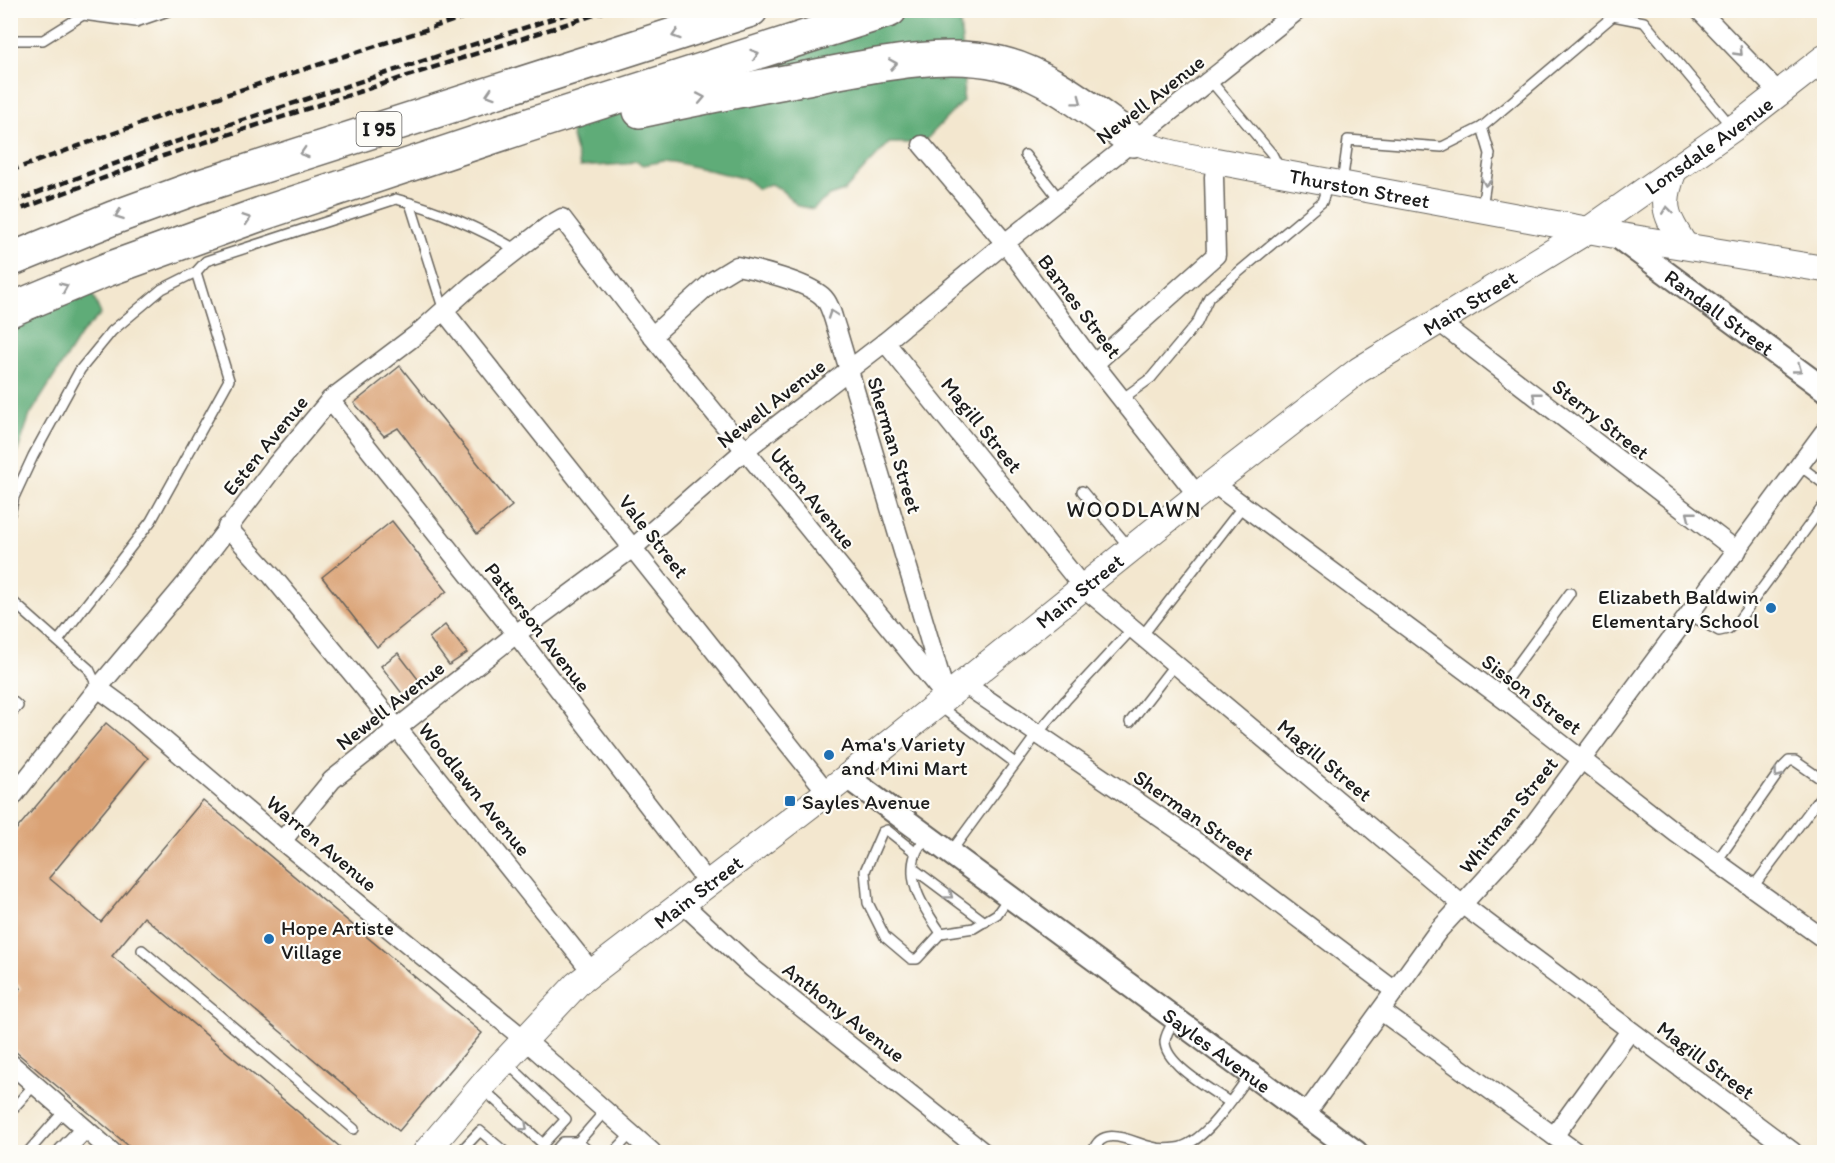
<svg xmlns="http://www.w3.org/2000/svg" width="1835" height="1163" viewBox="0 0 1835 1163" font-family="Itim,sans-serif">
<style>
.forest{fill:#5eac78;stroke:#3d644a;stroke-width:1.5}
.building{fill:#daa274}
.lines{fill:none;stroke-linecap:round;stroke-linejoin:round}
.service-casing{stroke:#67635b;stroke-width:12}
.minor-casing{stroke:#67635b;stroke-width:21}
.tertiary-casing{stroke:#67635b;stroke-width:26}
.secondary-casing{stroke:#67635b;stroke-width:28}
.motorway-casing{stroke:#67635b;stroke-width:36}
.service{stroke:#fff;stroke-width:9}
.minor{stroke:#fff;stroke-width:18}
.tertiary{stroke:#fff;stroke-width:22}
.secondary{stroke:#fff;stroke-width:26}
.motorway{stroke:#fff;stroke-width:33}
.rail{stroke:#1c1c1c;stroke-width:4.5;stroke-dasharray:9 4.5;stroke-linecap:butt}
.oneway{stroke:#999}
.poi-dot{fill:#1f6fb2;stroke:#fdfcf7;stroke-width:2}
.labels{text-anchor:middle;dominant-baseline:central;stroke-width:4.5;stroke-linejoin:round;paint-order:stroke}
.shield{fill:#fdfcf7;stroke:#605f5e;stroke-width:1.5}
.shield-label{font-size:20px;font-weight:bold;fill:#1c1c1c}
.street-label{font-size:21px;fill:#1c1c1c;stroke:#fdfcf7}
.poi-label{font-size:21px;fill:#1c1c1c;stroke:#fdfcf7;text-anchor:start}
.neighbourhood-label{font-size:22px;letter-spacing:1.5px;fill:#1c1c1c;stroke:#fdfcf7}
</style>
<rect width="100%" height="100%" fill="#fdfcf7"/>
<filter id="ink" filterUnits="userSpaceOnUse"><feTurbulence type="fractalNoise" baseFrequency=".0167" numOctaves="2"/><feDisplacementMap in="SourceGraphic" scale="12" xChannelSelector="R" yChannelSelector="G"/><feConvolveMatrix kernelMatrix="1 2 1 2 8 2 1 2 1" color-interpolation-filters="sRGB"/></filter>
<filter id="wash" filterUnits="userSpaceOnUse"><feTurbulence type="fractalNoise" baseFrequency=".008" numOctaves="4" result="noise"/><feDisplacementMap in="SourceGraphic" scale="24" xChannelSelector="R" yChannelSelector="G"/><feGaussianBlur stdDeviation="1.35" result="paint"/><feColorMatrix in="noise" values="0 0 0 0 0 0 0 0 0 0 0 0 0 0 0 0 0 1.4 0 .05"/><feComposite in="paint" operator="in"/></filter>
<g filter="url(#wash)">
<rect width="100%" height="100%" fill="#f3e7cf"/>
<g class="forest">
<polygon points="889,11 959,11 963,53 965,58 963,101 923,143 889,143 844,191 829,196 813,209 798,206 779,188 770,184 758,189 746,179 674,162 664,161 643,165 635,161 626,164 580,167 569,125"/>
<polygon points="87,282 101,314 81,334 30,415 11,471 11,330"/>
</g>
<g id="blocks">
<g class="building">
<polygon points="400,366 512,506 477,534 398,428 384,436 354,403"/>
<polygon points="392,521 447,591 377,647 322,577"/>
<polygon points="445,625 467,653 449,665 429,638"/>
<polygon points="398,653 421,683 404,696 381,666"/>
<polygon points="106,723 148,758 49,878 101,922 203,800 482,1033 399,1131 144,917 112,956 346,1152 136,1152 10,1047 10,1001 21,988 10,979 10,837"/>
</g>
</g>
</g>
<g filter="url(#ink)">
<use href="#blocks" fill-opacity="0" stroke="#67635b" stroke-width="1.5"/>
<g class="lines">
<defs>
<g id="service">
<polyline points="83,15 136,22 171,10"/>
<polyline points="10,40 43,40 83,15 86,11"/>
<polyline points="1210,80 1272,154 1280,170"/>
<polyline points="1025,155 1060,200"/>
<polyline points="1342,184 1348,140 1442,147 1482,127"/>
<polyline points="410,203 444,311"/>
<polyline points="1482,208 1490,154 1482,127 1613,16 1644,22 1731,126"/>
<polyline points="1122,399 1151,378 1197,323 1209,297 1322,202 1328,184"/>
<polyline points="1800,466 1824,484"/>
<polyline points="1082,491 1129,547"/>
<path d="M10 514 14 497 33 456 80 370 112 331 162 289 196 272 206 261 396 199C436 209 481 229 517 250"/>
<polyline points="10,599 89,669 98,688"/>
<polyline points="1689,615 1719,631 1728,629 1738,621 1824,505"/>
<polyline points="1142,636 1243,506"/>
<polyline points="58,641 151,521 229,380 196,272"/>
<polyline points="1496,694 1570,593"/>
<polyline points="10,699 18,706 10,714"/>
<polyline points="939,706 1015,763"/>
<polyline points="1130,722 1175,664"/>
<path d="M927 836C924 841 918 847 916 853 905 882 925 910 941 933"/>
<polyline points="916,853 887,830 882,832 865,871 868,903 885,937 911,959 917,959 941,933 974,928 997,914 1009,897"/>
<polyline points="950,853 1037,734 1066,700 1133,628"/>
<polyline points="1717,861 1782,768 1789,761 1795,761 1824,781"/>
<polyline points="914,869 985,922"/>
<polyline points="1753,887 1824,792"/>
<polyline points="142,950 354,1129"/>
<path d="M1175 1019C1171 1026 1166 1033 1165 1041 1164 1064 1212 1090 1229 1102"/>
<polyline points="483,1089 543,1144 566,1119 506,1062"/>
<polyline points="10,1112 35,1084"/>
<polyline points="438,1140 452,1152"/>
<polyline points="578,1142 605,1111"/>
<polyline points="28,1152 65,1110"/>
<polyline points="460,1152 480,1131 505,1152"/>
<polyline points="554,1152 563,1142 578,1142 590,1152"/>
<polyline points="614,1152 631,1134"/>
<path d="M1093 1152C1102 1123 1133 1143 1152 1147 1159 1149 1169 1149 1176 1148 1205 1144 1233 1097 1250 1075"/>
</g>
<g id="minor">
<polyline points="1699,10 1779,93"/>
<polyline points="922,145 1005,243 1094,364 1198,496"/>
<polyline points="444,311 826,791"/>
<polyline points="1439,322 1737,551"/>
<path d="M652 336 714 280 737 266C758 270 806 282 822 296 831 304 833 319 837 330L944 689"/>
<polyline points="885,342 1082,586 1459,902 1793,1152"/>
<polyline points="1094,364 1216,255 1214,177 1216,161"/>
<polyline points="330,400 516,634 708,883"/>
<polyline points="1213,483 1509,703 1676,833 1824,939"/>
<polyline points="227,527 272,576 398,729 592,972"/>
<polyline points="963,683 1205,848 1395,991"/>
<polyline points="98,688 132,713 282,841 524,1039 652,1152"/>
<polyline points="10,800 98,688 187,582 275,466 330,400 416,335 472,285 548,226 562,218 652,336 946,697"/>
<polyline points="282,841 332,780 516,634 634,547 745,450 885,342 1005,243 1298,10"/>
<polyline points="682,903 752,968 983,1152"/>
<polyline points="1381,1011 1576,1152"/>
<polyline points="10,1063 112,1152"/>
<polyline points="1305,1115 1438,931 1525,836 1824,432"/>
<polyline points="1554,1136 1630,1031"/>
<polyline points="63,1152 85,1129"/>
</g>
<g id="tertiary">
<path id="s1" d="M1615 235 1824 389"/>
<path id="s2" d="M847 777 1356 1152"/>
</g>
<g id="secondary">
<path id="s3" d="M1133 140C1160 152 1187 157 1216 161L1615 235 1824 269"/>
<path d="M1674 170C1660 206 1665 214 1685 246"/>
<path id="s4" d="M426 1152 488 1079 577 984 847 777 1213 483 1359 370 1590 229 1742 122 1824 58"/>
</g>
<g id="motorway">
<path d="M640 111C693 99 747 89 801 79 862 68 939 49 1000 63 1050 75 1091 111 1133 140"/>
<polyline points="10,260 113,218 198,187 751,10"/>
<polyline points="10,310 106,270 261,214 526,126 890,10"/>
</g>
</defs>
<use href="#service" class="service-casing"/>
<use href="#minor" class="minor-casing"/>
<use href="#tertiary" class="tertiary-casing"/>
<use href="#secondary" class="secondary-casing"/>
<use href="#motorway" class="motorway-casing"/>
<use href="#service" class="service"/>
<use href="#minor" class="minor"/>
<use href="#tertiary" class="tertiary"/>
<use href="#secondary" class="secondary"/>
<use href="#motorway" class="motorway"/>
<g class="rail">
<polyline points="10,171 164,115 486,10"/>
<polyline points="10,203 160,147 579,10"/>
<polyline points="10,213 163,156 609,10"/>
</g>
</g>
<defs><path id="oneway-chevron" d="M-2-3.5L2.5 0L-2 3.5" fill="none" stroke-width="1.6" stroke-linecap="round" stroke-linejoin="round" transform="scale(1.5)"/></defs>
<g class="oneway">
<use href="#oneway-chevron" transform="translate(676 35) rotate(162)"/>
<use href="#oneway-chevron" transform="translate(1739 52) rotate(46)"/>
<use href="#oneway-chevron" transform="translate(755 54) rotate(-18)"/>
<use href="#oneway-chevron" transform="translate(893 64) rotate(-9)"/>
<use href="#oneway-chevron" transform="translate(490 94) rotate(162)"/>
<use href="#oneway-chevron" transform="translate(701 98) rotate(-11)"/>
<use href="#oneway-chevron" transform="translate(1078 101) rotate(37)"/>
<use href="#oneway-chevron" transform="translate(304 153) rotate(162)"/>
<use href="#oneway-chevron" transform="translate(1486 182) rotate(99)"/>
<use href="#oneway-chevron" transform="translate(1667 210) rotate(-97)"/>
<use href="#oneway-chevron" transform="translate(119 215) rotate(160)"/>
<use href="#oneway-chevron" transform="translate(247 219) rotate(-19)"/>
<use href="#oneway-chevron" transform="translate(64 287) rotate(-23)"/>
<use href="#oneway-chevron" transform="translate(832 314) rotate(-109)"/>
<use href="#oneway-chevron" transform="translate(1798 369) rotate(36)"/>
<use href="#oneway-chevron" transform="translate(1536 396) rotate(-142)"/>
<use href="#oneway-chevron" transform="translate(1690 515) rotate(-142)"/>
<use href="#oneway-chevron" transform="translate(1778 774) rotate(127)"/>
<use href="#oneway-chevron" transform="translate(949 895) rotate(37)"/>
<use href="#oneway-chevron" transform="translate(524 1127) rotate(42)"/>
</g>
</g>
<g class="poi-dot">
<circle cx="1771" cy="608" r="6"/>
<circle cx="829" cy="755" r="6"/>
<rect x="784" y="795" width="12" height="12" rx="3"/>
<circle cx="269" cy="939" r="6"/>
</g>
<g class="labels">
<rect class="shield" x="356.5" y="112" width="45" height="34" rx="4.5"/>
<g class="shield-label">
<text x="379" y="129">I 95</text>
</g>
<g class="street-label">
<text transform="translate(1150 99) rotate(-38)">Newell Avenue</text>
<text stroke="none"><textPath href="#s4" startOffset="1636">Lonsdale Avenue</textPath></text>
<text stroke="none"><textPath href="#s3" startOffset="232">Thurston Street</textPath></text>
<text stroke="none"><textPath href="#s4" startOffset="1350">Main Street</textPath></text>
<text transform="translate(1080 306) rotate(53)">Barnes Street</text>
<text stroke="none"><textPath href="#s1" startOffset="130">Randall Street</textPath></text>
<text transform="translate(771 403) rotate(-38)">Newell Avenue</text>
<text transform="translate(1601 419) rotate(38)">Sterry Street</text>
<text transform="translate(982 425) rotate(51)">Magill Street</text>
<text transform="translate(265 445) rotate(-51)">Esten Avenue</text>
<text transform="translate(895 445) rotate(73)">Sherman Street</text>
<text transform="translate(813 498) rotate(51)">Utton Avenue</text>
<text transform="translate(654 536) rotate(52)">Vale Street</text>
<text stroke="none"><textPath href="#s4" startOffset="864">Main Street</textPath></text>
<text transform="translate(538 627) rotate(52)">Patterson Avenue</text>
<text transform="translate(1532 694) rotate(37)">Sisson Street</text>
<text transform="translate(390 705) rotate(-38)">Newell Avenue</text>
<text transform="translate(1325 760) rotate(40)">Magill Street</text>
<text transform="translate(475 789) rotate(51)">Woodlawn Avenue</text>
<text transform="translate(1194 815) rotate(35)">Sherman Street</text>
<text transform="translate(1508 815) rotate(-51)">Whitman Street</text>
<text transform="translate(322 843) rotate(40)">Warren Avenue</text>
<text stroke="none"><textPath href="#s4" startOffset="378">Main Street</textPath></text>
<text transform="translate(844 1012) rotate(38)">Anthony Avenue</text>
<text stroke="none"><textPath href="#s2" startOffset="460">Sayles Avenue</textPath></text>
<text transform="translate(1706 1060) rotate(37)">Magill Street</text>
</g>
<g class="poi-label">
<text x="1759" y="596" text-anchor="end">Elizabeth Baldwin<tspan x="1759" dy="24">Elementary School</tspan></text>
<text x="841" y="743">Ama's Variety<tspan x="841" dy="24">and Mini Mart</tspan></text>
<text x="802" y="801">Sayles Avenue</text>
<text x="281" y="927">Hope Artiste<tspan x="281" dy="24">Village</tspan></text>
</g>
<g class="neighbourhood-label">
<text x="1134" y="509">WOODLAWN</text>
</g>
</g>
<rect width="1835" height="1163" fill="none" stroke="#fdfcf7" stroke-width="36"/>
</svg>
